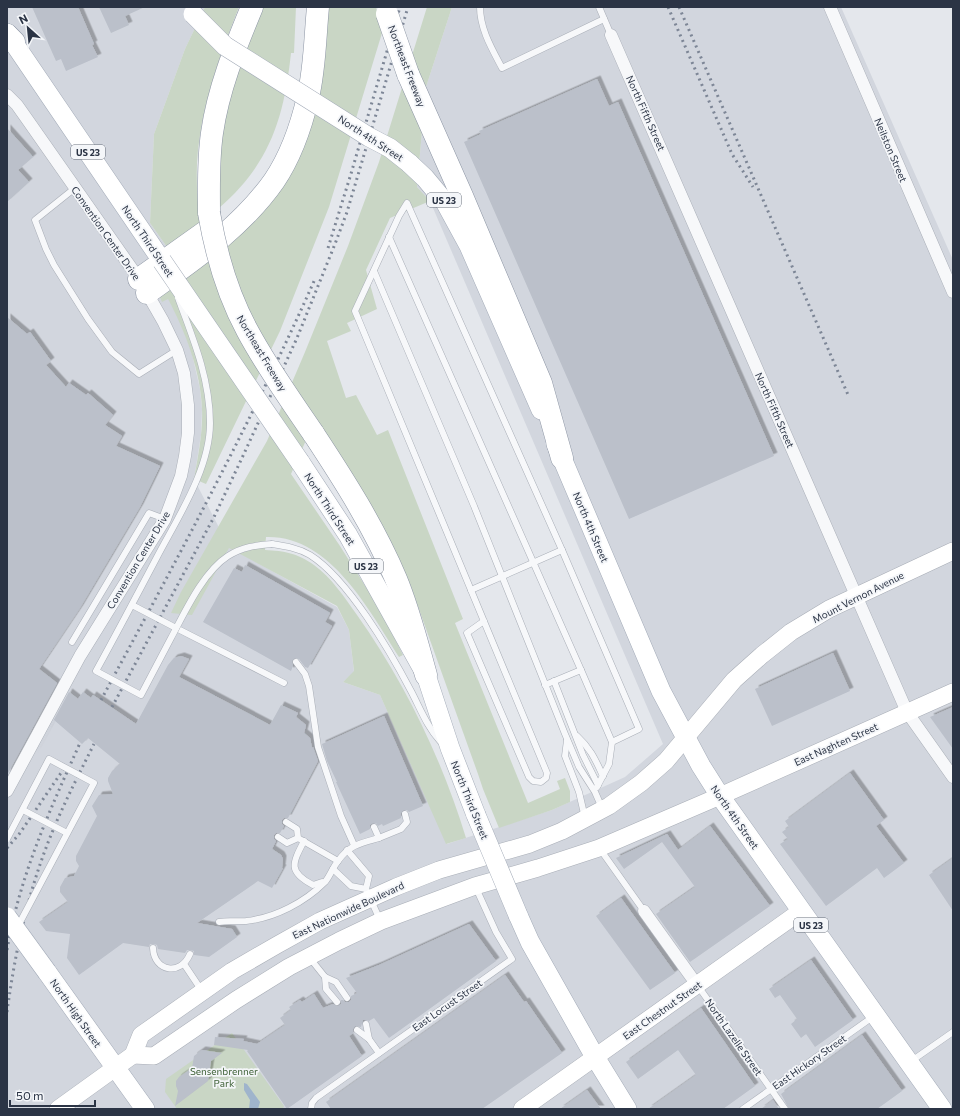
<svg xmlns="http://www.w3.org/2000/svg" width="960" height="1116" viewBox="0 0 960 1116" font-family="Commissioner,sans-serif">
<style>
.built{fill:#d2d6de}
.green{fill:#c9d6c5}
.water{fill:#9fb4cc}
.building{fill:#bbc0ca;filter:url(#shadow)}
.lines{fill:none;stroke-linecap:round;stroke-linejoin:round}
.lane-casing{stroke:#a9aeb7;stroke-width:7}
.street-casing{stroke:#a9aeb7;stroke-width:13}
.secondary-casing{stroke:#a9aeb7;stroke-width:18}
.primary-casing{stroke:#a3abb8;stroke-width:20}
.highway-casing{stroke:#8b94a3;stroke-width:23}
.lane{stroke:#f7f8fa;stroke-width:6}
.street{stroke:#f7f8fa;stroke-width:12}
.secondary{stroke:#fff;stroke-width:17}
.primary{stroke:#fff;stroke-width:19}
.highway{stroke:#fff;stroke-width:22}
.rail{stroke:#7d8696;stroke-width:3;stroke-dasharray:2 4;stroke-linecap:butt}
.lane-bridge-casing{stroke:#a9aeb7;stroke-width:7;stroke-linecap:butt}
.primary-bridge-casing{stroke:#a3abb8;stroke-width:20;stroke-linecap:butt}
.highway-bridge-casing{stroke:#8b94a3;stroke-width:23;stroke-linecap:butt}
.lane-bridge{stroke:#f7f8fa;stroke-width:6}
.primary-bridge{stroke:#fff;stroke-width:19}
.highway-bridge{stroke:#fff;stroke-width:22}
.labels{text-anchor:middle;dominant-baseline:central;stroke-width:3.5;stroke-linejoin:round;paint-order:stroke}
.shield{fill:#f4f6f9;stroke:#676e7b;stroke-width:1}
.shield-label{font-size:9px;font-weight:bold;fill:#2b3445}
.street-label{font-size:10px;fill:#2b3445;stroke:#f4f6f9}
.park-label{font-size:10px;fill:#3f6138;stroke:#f4f6f9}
</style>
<defs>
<filter id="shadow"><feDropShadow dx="3.5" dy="-3.5" stdDeviation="0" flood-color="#0004"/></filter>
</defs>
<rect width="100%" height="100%" fill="#e4e7ec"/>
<polygon class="built" points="7,7 205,7 185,49 154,134 150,223 167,247 168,298 181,322 192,354 200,389 202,409 201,435 194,479 229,547 337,607 349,630 354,672 343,682 380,695 447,844 552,810 625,777 663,744 430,201 417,187 426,87 452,7 841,7 953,260 953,1109 7,1109"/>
<g class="green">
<path d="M205 7H239C222 50 205 95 199 142 195 169 197 198 200 224L167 247 150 223 154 134 185 49Z"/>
<path d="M260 7H296L294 53H291C284 118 270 164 219 208V157L228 104Z"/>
<path d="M325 7H376L382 33 329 207 280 331 206 484 194 479C198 456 203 432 202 409 201 372 185 331 168 299L162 302 159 295 267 206Z"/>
<path d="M427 7H452L426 87 417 187 430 201 390 218 366 270 377 309 347 323 351 331 327 341 346 398 356 395 377 435 388 430 463 619 455 623 528 803 560 789 557 781 565 778 570 791V802L552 810 499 828 483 789 478 774 411 587 315 420 291 474 340 546 381 611 403 655 399 657C369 610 330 535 266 537L265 550C285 551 297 553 314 565 331 577 345 598 357 615 405 683 442 759 466 838L446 844 380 695 343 682 354 671 349 630 337 606 229 548 192 615 171 613 181 592 267 441 305 352 348 246 379 162Z"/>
<polygon points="232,1033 284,1106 283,1109 177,1109 165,1092 166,1079"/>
</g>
<polygon class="water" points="244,1083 247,1084 260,1102 258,1109 249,1109 250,1100 244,1090"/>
<g class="building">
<polygon points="32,7 78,7 94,44 92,45 98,57 66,71 61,59 56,61"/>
<polygon points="99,7 145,7 125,16 129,25 111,33"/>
<polygon points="597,79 609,106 618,102 774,456 629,519 464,142 481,134 479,131"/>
<polygon points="7,128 33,157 18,170 29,182 7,202"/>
<polygon points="7,317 27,334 30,332 51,361 46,365 66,387 69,383 86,395 88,393 113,415 105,425 122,436 116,446 160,466 140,507 80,608 39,669 57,683 7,775"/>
<polygon points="245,565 330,613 325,622 332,626 308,668 305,667 299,659 295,658 292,661 293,666 291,671 203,622 234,568 242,572"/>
<polygon points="833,653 850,691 772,726 755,689"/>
<polygon points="181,656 189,659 179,677 270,725 281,705 298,713 296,717 306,725 304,733 310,738 312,748 313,747 318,761 288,818 284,818 282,820 282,824 284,826 280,833 276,833 274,835 274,839 276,841 272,849 281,855 283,859 282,868 283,868 272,888 258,881 197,923 232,929 237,937 209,957 194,955 194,951 190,950 187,950 185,953 158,949 157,945 154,944 150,944 149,947 123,943 79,975 67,958 70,934 46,931 39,922 68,902 60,892 60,887 65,878 74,876 79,866 76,861 76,856 97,816 92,806 99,795 113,794 108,781 108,778 112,771 120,764 88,738 82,744 54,720 32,760 69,692 78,699 83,692 91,698 93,695 136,724 168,665 174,658"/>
<polygon points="953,707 953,749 930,717"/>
<polygon points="384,716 423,806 409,812 407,810 404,810 401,813 401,818 383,826 382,824 378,826 376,823 373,823 370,825 370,829 360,834 336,782 337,782 327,761 322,744"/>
<polygon points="850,773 884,820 876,826 904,863 884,878 877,868 826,906 780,844 788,839 782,832 789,827 785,821"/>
<polygon points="710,826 770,906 690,962 656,914 695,887 662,842 624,869 616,858 667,834 678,850"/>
<polygon points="953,858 953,911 929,875"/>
<polygon points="621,898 675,973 650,990 596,916"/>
<polygon points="469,924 496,961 389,1038 374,1018 369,1021 367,1020 363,1020 361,1027 355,1026 353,1029 353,1033 349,1036 362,1056 287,1109 247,1051 248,1050 214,1045 215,1037 244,1039 243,1041 257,1044 285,1025 280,1018 291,1010 289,1007 300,1000 302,1002 314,994 323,1008 333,1004 338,1006 341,1004 341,1000 343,1000 345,1002 349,1002 351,1000 351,996 357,993 346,978 379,965"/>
<polygon points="811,960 853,1020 815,1047 806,1034 801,1038 791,1024 797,1019 780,995 775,998 769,989"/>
<polygon points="505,975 524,1002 526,1001 562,1053 482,1109 331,1109 326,1102"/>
<polygon points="701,1008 755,1086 723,1109 648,1109 696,1075 678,1050 638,1079 626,1062"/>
<polygon points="862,1035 902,1091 877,1109 789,1109 781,1094"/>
<polygon points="202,1050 222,1053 211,1061 208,1081 175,1106 178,1091 176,1086 176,1081 179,1077 192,1068 194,1056"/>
<polygon points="587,1090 601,1109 560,1109"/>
<polygon points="773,1100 779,1109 761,1109"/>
</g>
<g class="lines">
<defs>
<g id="lane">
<path d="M480 7C480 29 492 49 502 68L604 19"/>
<polyline points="599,7 611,35"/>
<polyline points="75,188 35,220 46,249 54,265 88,319 112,352 139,374 177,350"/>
<polyline points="389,237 581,670"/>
<polyline points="374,271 474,506 565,734 579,767 595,792 602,808"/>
<path d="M272 544C285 546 298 548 310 555 348 579 390 651 411 691 420 708 427 727 440 741"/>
<polyline points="471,590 562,550 639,729 612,742 581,670 545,685"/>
<polyline points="484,621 467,633 529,777 533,781 541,782 546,778 547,773 355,311 399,216 407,203 562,550"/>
<polyline points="176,628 284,683"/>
<polyline points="72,642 149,513 165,519"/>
<polyline points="296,662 305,674 309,686 318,747 341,816 354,845"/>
<polyline points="554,681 583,755 598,785"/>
<path d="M577 736C591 749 595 759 603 776"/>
<polyline points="567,740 565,756 579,792 585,818"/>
<polyline points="597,787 609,764 612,742"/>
<polyline points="286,822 297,829 298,838 338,861"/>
<polyline points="278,837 287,843 298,838"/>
<polyline points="379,838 401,829 407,822 405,814"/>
<path d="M304 841C292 864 288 872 313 885L322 882"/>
<polyline points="600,849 644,911"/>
<polyline points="347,850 369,876 366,889 380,920"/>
<polyline points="333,869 351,886 366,889"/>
<path d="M219 922C228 921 237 921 246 921 275 918 305 902 325 882 330 876 333 867 338 861 349 845 361 843 379 838L374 827"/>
<path d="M153 948C154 972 181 976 190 954"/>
<polyline points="309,957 325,977 336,982 347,998"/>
<polyline points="184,964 202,991"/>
<polyline points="325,977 326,989 337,1002"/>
<polyline points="698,986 785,1109"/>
<polyline points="366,1024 369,1039"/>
<polyline points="357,1030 369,1039 379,1053"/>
<polyline points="910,1062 953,1032"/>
<polyline points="311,1109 312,1103 316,1098 512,959 496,932 476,888"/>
<polyline points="743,1109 874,1016"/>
</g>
<g id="street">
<polyline points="830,7 953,292"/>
<polyline points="611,35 907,712 953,777"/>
<polyline points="7,95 17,105 29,122 139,279 163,321 177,350 184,373 188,405 188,433 185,456 181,476 165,519 80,656 7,791"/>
<polyline points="644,911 697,985"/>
</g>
<g id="secondary">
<polyline points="133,1055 154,1056 236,1000 289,967 339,941 381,921 475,886 538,868 599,848 720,796 953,692"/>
<polyline points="58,1109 133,1055 141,1035 232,971 277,945 320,921 396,887 439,870 530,844 562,831 609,806 641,783 666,761 734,680 762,655 791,632 829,609 953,551"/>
<polyline points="522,1109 801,911"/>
</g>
<g id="primary">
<polyline points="7,33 162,261"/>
<polyline points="409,163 425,178 445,202 469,246 541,410"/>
<polyline points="556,444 661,691 701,766 720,796 942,1109"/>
<polyline points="300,462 348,535 426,675 450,748 476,815"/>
<polyline points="518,915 530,942 595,1057 627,1109"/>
<polyline points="47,972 145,1109"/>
</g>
<g id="highway">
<polyline points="7,35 14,42"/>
<polyline points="408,74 462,196 541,383 562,458"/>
<path d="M209 213C209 187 208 160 212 133 218 90 235 48 252 7"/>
<polyline points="139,279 205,232"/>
<path d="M147 293C193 260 241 228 274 181 291 156 301 127 308 97 315 68 315 37 318 7"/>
<path d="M313 433C344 480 374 527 396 579 409 610 417 643 426 675"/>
</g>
</defs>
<use href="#lane" class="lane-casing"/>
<use href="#street" class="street-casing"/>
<use href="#secondary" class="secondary-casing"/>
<use href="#primary" class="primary-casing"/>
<use href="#highway" class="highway-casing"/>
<use href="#lane" class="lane"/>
<use href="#street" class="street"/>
<use href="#secondary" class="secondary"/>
<use href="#primary" class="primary"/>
<use href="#highway" class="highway"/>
<g class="rail">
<polyline points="668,7 732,154 753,187"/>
<polyline points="679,7 849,397"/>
<polyline points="328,248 350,177 400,7"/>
<path d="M101 700C176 561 251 423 315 279"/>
<polyline points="112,707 214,517 242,458 297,338 335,244 347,212 408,7"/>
<polyline points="7,848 20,833 65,767"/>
<path d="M7 950C20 875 49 812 80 743"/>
<path d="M7 1012C15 953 27 896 49 840 62 807 78 776 94 744"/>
</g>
<defs>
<g id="lane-bridge">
<path d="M178 298C193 338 210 379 210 423 210 469 178 517 157 557 137 595 117 633 96 671L141 695C151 676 161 657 171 638 185 612 203 572 228 556 242 547 257 545 272 544"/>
<polyline points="132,605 176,628"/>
<polyline points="23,810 67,833"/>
<polyline points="7,839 49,759 94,783 18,926"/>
</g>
<g id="primary-bridge">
<polyline points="193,14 225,46 369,137 390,148 409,163"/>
<polyline points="162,261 300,462"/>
<polyline points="476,815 518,915"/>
<polyline points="7,917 47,972"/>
</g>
<g id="highway-bridge">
<polyline points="387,14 408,74"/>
<path d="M209 213C216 254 227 293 247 330 266 366 290 399 313 433"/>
</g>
</defs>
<use href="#lane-bridge" class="lane-bridge-casing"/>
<use href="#primary-bridge" class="primary-bridge-casing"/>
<use href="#highway-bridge" class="highway-bridge-casing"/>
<use href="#lane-bridge" class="lane-bridge"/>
<use href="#primary-bridge" class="primary-bridge"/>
<use href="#highway-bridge" class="highway-bridge"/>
</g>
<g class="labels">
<g class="shield">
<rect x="71" y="145" width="34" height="14" rx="3"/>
<rect x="427" y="193" width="34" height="14" rx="3"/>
<rect x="349" y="559" width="34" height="14" rx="3"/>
<rect x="794" y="918" width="34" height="14" rx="3"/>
</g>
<g class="shield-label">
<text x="88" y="152">US 23</text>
<text x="444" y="200">US 23</text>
<text x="366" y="566">US 23</text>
<text x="811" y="925">US 23</text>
</g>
<g class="street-label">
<text transform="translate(407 66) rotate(69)">Northeast Freeway</text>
<text transform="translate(646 113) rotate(66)">North Fifth Street</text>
<text transform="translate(371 138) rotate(33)">North 4th Street</text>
<text transform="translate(891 150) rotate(67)">Neilston Street</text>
<text transform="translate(106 233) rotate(55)">Convention Center Drive</text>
<text transform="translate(148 241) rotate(56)">North Third Street</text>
<text transform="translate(262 353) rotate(59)">Northeast Freeway</text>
<text transform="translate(775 410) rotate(66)">North Fifth Street</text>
<text transform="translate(330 509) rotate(57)">North Third Street</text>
<text transform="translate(591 527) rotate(67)">North 4th Street</text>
<text transform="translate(138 560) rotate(-59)">Convention Center Drive</text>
<text transform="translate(858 597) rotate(-27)">Mount Vernon Avenue</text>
<text transform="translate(836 744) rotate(-24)">East Naghten Street</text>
<text transform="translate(470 800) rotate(68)">North Third Street</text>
<text transform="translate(735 817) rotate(55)">North 4th Street</text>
<text transform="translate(348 910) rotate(-25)">East Nationwide Boulevard</text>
<text transform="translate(447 1005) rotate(-35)">East Locust Street</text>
<text transform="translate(662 1010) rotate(-35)">East Chestnut Street</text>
<text transform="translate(76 1013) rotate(55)">North High Street</text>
<text transform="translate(734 1037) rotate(55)">North Lazelle Street</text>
<text transform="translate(809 1062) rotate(-35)">East Hickory Street</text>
</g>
<g class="park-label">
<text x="224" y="1071">Sensenbrenner<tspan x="224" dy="12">Park</tspan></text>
</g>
</g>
<rect width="960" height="1116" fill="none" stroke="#2b3445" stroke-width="16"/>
<g transform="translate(28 28) rotate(333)" stroke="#f4f6f9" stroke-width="3" paint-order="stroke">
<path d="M0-3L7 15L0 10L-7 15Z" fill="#2b3445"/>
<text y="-6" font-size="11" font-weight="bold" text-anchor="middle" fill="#2b3445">N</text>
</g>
<path d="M10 1100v6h85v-6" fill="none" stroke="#2b3445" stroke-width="2"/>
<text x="16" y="1100" font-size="12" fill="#2b3445" stroke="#f4f6f9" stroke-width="3" paint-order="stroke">50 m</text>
</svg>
